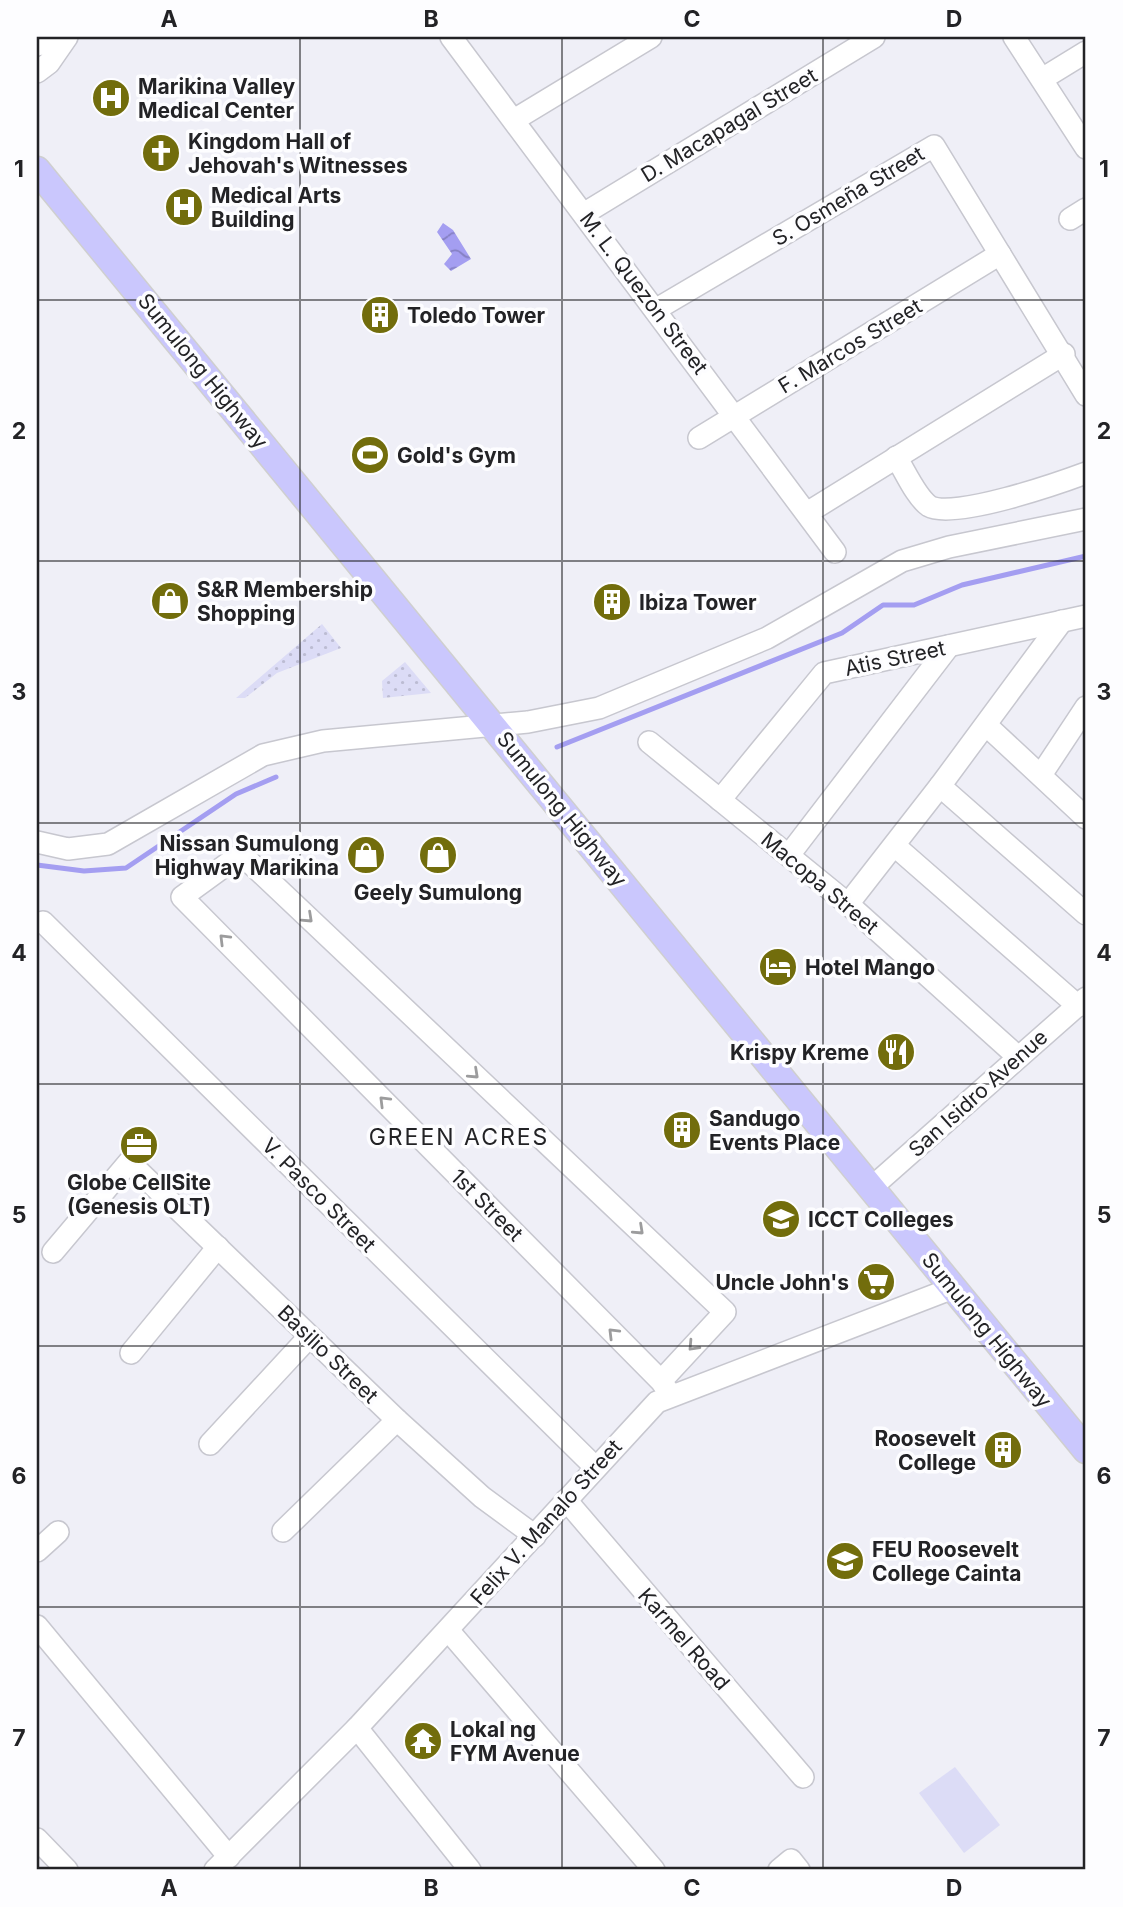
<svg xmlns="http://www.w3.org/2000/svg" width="1123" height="1907" viewBox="0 0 1123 1907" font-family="Inter,sans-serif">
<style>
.green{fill:url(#green-dots)}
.pitch{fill:#dcdcf6}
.water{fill:url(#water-waves)}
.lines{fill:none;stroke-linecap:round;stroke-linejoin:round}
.stream{stroke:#a49ef1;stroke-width:5}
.minor-casing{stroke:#c7c7cf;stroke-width:24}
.major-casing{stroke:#cfcfcf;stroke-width:29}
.minor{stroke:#fff;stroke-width:21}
.major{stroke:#cac7fd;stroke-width:26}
.oneway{stroke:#9c9c9d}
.grid{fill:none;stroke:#232326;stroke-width:2;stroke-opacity:0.55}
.labels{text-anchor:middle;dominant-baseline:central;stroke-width:7;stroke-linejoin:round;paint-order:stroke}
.poi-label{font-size:21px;font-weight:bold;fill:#232326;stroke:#fdfdff;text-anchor:start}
.street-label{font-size:21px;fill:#232326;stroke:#fdfdff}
.neighbourhood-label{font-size:23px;letter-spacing:2px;fill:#232326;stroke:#fdfdff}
.neatline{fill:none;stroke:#232326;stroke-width:2.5}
.grid-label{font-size:23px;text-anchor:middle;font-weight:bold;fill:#232326}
</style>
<defs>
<pattern id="green-dots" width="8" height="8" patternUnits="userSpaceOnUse" patternTransform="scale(1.75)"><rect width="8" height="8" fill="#dcdcf6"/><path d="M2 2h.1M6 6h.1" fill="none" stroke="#bcbcd3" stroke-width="1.8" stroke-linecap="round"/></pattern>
<pattern id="water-waves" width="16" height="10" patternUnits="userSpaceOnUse" patternTransform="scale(1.75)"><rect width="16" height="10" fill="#a49ef1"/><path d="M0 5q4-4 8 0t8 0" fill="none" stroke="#8580c3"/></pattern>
</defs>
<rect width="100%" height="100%" fill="#efeff7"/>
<g class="green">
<polygon points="322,624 341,648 277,673 245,698 236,698"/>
<polygon points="405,662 431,693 383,698 382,681"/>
</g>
<polygon class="pitch" points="955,1767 1000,1825 964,1853 919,1793"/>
<polygon class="water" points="443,223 453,230 471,259 451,271 444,264 452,254 437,232"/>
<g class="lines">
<g class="stream">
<polyline points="557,747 842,633 883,605 914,605 962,585 1086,556"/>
<polyline points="37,865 84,871 126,868 236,794 276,777"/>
</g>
<defs>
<g id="minor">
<polyline points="451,37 835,552"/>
<polyline points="1014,37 1086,148"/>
<polyline points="37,45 61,40"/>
<polyline points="37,72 49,63 67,37"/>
<polyline points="1042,79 1086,52"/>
<polyline points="514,120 651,37"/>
<polyline points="585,213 874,37"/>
<polyline points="1070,219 1086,209"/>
<polyline points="655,310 934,146 1086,395"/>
<polyline points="699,438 1000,254"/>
<path d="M896 457C905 471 916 497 929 506 953 520 1059 483 1086 473"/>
<polyline points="807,513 1064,354"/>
<polyline points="986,725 1086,818"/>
<polyline points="649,742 848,904 1018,1057"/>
<polyline points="1041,775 1086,707"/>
<polyline points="940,786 1086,914"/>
<polyline points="720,800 824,673 1086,616"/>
<polyline points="37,842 68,849 108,844 263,755 323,741 528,722 599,708 767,638 902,561 949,547 1086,519"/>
<polyline points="895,846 1078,1006"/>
<polyline points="789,855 949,646"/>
<polyline points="848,904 940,786 1062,621"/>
<polyline points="43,922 595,1467"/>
<polyline points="871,1188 1086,998"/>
<polyline points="53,1252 129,1162 397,1420 482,1497 535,1536"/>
<polyline points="131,1353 218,1247"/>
<polyline points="661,1381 725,1312 241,854 182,897 661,1381 670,1394"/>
<polyline points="210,1444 309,1337"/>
<polyline points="566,1500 803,1777"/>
<polyline points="283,1531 397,1420"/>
<polyline points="37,1551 58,1532"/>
<polyline points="37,1626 229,1857"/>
<polyline points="448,1630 654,1870"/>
<polyline points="357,1728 470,1870"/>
<polyline points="37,1839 67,1870"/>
<polyline points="215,1870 357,1728 657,1402 953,1288"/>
<polyline points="779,1870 791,1860 799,1870"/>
</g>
<polyline id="major" points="37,170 1086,1450"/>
</defs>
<use href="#minor" class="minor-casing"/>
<use href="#major" class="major-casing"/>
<use href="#minor" class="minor"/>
<use href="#major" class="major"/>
</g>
<defs><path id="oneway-chevron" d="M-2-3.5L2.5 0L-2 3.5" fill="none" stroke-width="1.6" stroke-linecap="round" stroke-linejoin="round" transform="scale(1.75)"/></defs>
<g class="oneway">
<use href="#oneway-chevron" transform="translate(308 918) rotate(43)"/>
<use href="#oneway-chevron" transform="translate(224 939) rotate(-135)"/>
<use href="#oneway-chevron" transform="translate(474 1074) rotate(43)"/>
<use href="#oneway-chevron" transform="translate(384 1101) rotate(-135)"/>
<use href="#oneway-chevron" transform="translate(639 1230) rotate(43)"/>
<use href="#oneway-chevron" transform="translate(613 1333) rotate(-135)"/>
<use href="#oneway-chevron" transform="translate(693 1346) rotate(133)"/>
</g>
<path class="grid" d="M300 37V1870M562 37V1870M823 37V1870M37 300H1086M37 561H1086M37 823H1086M37 1084H1086M37 1346H1086M37 1607H1086"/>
<defs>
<symbol id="hospital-disc" viewBox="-11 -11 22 22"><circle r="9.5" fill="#726d0c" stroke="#fdfdff"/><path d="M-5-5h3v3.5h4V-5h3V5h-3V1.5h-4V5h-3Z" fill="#fff"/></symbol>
<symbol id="church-disc" viewBox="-11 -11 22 22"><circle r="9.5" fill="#726d0c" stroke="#fdfdff"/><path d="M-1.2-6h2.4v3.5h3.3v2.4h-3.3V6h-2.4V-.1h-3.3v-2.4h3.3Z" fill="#fff"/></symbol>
<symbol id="building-disc" viewBox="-11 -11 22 22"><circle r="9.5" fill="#726d0c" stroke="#fdfdff"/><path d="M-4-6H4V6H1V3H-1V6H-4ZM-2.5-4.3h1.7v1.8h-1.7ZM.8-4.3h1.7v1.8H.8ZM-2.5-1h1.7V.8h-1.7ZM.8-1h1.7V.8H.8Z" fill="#fff"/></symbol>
<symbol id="stadium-disc" viewBox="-11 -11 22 22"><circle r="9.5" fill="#726d0c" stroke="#fdfdff"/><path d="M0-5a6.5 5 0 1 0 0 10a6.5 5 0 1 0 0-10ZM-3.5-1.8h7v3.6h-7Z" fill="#fff"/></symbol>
<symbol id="shop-disc" viewBox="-11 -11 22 22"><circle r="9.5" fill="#726d0c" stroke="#fdfdff"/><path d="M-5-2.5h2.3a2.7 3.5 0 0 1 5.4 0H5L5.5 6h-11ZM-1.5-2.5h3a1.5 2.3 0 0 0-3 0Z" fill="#fff"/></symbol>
<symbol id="hotel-disc" viewBox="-11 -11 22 22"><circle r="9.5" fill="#726d0c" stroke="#fdfdff"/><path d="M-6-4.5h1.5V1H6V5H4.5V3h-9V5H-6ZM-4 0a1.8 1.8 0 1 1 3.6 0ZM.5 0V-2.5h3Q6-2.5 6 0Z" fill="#fff"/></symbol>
<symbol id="restaurant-disc" viewBox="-11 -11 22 22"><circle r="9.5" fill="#726d0c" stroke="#fdfdff"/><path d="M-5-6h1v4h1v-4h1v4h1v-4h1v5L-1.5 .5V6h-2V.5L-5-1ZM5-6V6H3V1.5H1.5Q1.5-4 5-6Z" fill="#fff"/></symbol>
<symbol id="office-disc" viewBox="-11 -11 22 22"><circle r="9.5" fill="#726d0c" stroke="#fdfdff"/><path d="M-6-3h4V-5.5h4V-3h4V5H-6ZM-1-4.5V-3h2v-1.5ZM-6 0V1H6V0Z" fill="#fff"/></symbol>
<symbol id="university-disc" viewBox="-11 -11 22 22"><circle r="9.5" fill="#726d0c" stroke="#fdfdff"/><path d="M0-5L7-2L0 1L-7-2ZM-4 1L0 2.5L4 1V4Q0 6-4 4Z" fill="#fff"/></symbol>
<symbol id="supermarket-disc" viewBox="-11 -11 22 22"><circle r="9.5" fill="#726d0c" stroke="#fdfdff"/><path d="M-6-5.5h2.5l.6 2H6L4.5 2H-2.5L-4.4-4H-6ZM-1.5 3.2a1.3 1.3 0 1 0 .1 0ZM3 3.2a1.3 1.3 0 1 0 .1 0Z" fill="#fff"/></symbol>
<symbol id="school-disc" viewBox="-11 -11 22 22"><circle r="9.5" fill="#726d0c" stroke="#fdfdff"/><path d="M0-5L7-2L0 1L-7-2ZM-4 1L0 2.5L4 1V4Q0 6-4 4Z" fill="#fff"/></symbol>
<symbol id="temple-disc" viewBox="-11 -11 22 22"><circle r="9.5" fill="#726d0c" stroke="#fdfdff"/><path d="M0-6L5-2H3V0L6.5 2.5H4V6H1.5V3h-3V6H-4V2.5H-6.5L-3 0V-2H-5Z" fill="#fff"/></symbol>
</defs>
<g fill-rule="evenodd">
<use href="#hospital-disc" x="89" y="76" width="44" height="44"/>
<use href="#church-disc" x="139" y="131" width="44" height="44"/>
<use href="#hospital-disc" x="162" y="185" width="44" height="44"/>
<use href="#building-disc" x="358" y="293" width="44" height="44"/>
<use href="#stadium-disc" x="348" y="433" width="44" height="44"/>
<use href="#shop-disc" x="148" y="579" width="44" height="44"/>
<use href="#building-disc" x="590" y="580" width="44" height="44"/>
<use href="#shop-disc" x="344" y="833" width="44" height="44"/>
<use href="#shop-disc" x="416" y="833" width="44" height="44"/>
<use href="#hotel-disc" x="756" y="945" width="44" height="44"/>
<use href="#restaurant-disc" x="874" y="1030" width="44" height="44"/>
<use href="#building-disc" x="660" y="1108" width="44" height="44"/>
<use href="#office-disc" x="117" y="1123" width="44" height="44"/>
<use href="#university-disc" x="759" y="1197" width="44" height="44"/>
<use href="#supermarket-disc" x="854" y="1260" width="44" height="44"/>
<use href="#building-disc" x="981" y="1428" width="44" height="44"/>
<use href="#school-disc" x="823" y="1539" width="44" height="44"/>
<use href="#temple-disc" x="401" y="1719" width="44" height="44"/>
</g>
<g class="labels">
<g class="poi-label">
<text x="138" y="86">Marikina Valley<tspan x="138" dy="24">Medical Center</tspan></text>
<text x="188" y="141">Kingdom Hall of<tspan x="188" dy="24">Jehovah's Witnesses</tspan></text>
<text x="211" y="195">Medical Arts<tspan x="211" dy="24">Building</tspan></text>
<text x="407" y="315">Toledo Tower</text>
<text x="397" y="455">Gold's Gym</text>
<text x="197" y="589">S&amp;R Membership<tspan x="197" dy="24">Shopping</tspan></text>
<text x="639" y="602">Ibiza Tower</text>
<text x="339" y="843" text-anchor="end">Nissan Sumulong<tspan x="339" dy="24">Highway Marikina</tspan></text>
<text x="438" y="892" text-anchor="middle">Geely Sumulong</text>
<text x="805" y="967">Hotel Mango</text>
<text x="869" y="1052" text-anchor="end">Krispy Kreme</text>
<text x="709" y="1118">Sandugo<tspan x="709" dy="24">Events Place</tspan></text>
<text x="139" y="1182" text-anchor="middle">Globe CellSite<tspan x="139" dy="24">(Genesis OLT)</tspan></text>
<text x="808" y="1219">ICCT Colleges</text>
<text x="849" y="1282" text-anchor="end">Uncle John's</text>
<text x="976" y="1438" text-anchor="end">Roosevelt<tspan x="976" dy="24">College</tspan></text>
<text x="872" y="1549">FEU Roosevelt<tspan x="872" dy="24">College Cainta</tspan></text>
<text x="450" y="1729">Lokal ng<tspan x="450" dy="24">FYM Avenue</tspan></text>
</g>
<g class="street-label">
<text transform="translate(729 125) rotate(-31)">D. Macapagal Street</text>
<text transform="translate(848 196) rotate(-31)">S. Osmeña Street</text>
<text transform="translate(644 293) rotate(53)">M. L. Quezon Street</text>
<text transform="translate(850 346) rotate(-31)">F. Marcos Street</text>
<text transform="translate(203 371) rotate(51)">Sumulong Highway</text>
<text transform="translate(895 658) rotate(-12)">Atis Street</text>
<text transform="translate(562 809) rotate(51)">Sumulong Highway</text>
<text transform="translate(820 883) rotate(40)">Macopa Street</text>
<text transform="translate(978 1093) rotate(-42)">San Isidro Avenue</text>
<text transform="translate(319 1195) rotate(45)">V. Pasco Street</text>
<text transform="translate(487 1205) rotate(45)">1st Street</text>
<text transform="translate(987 1330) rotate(51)">Sumulong Highway</text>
<text transform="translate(328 1354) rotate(44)">Basilio Street</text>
<text transform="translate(546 1522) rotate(-48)">Felix V. Manalo Street</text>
<text transform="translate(684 1639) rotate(49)">Karmel Road</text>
</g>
<g class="neighbourhood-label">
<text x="459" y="1137">GREEN ACRES</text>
</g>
</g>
<rect width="1123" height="1907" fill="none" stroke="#fdfdff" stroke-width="77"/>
<rect x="38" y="38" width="1046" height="1830" class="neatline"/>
<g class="grid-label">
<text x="169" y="27">A</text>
<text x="431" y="27">B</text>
<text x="692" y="27">C</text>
<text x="954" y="27">D</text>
<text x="19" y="177">1</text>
<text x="1104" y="177">1</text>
<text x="19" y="439">2</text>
<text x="1104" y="439">2</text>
<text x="19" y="700">3</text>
<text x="1104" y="700">3</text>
<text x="19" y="961">4</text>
<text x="1104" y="961">4</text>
<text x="19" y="1223">5</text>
<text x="1104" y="1223">5</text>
<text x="19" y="1484">6</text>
<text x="1104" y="1484">6</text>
<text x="19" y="1746">7</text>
<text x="1104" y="1746">7</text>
<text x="169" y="1896">A</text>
<text x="431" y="1896">B</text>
<text x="692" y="1896">C</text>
<text x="954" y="1896">D</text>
</g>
</svg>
